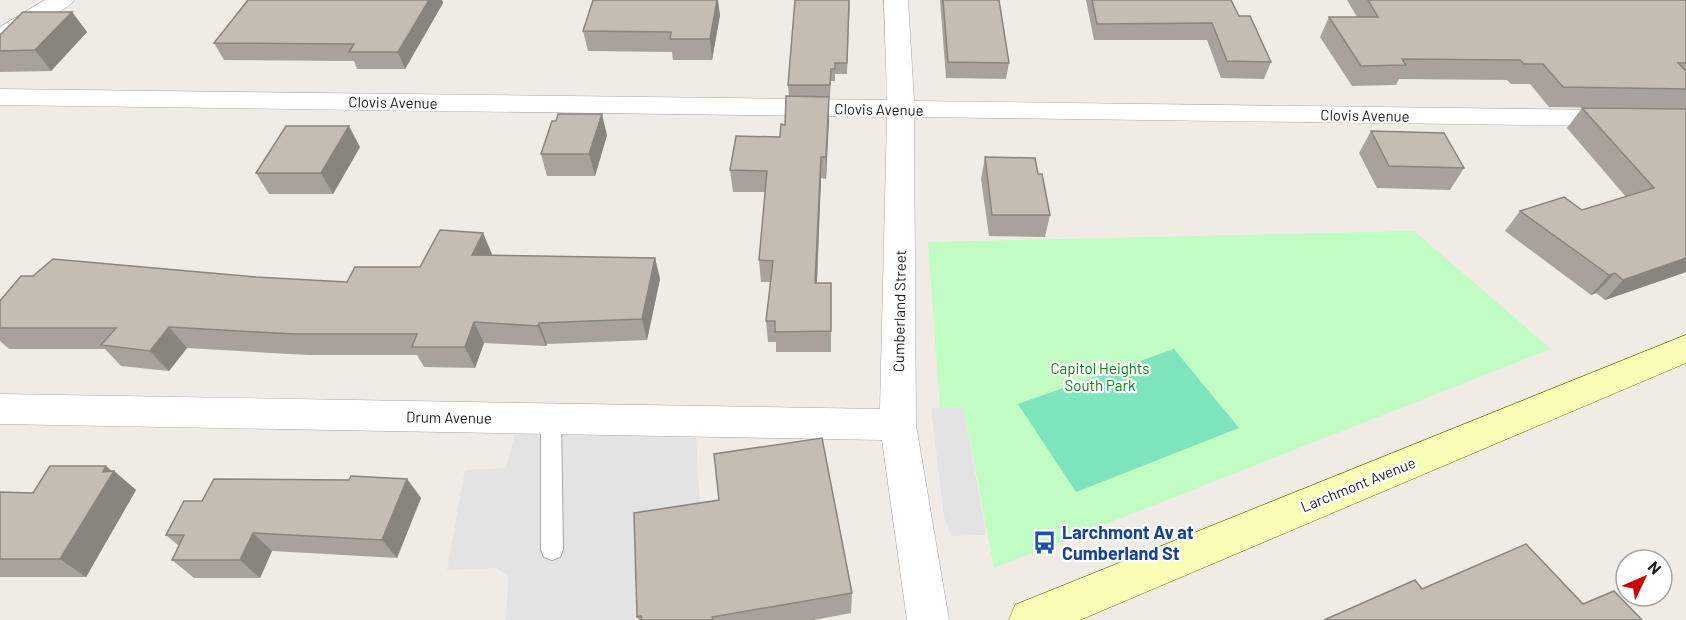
<svg xmlns="http://www.w3.org/2000/svg" width="1686" height="620" viewBox="0 0 1686 620" font-family="Barlow,sans-serif">
<style>
.park{fill:#c0fcc4}
.pitch{fill:#7ee4bc}
.parking{fill:#e3e3e3}
.lines{fill:none;stroke-linecap:round;stroke-linejoin:round}
.lane-casing{stroke:#a6a6a6;stroke-width:2}
.street-casing{stroke:#a6a6a6;stroke-width:1}
.secondary-casing{stroke:#6f7c00;stroke-width:1}
.lane{fill:#fff;fill-rule:evenodd}
.street{fill:#fff;fill-rule:evenodd}
.secondary{fill:#fafdb6;fill-rule:evenodd}
.wall{fill:#a9a29b}
.shaded-wall{fill:#8a847e}
.building{fill:#c5bcb4;stroke:#8a847e;stroke-width:1.5}
.labels{text-anchor:middle;dominant-baseline:central;stroke-width:4.5;stroke-linejoin:round;paint-order:stroke}
.street-label{font-size:15px;fill:#1f1f1f;stroke:#fff}
.park-label{font-size:15px;fill:#058510;stroke:#fff}
.near-transit-label{font-size:18px;font-weight:bold;fill:#164399;stroke:#fff;text-anchor:start}
</style>
<rect width="100%" height="100%" fill="#f0ece5"/>
<polygon class="park" points="1414,231 1551,349 994,568 964,409 940,407 928,242"/>
<polygon class="pitch" points="1174,349 1239,428 1076,492 1018,404"/>
<g class="parking">
<polygon points="940,407 964,409 986,535 951,536 944,517 931,409"/>
<polygon points="515,433 696,438 700,507 635,519 635,620 506,620 508,576 496,568 447,570 465,470 506,468"/>
</g>
<g class="lines">
<defs>
<polygon id="lane" points="551,411 558,413 561,419 563,550 560,557 552,560 544,557 541,550 541,419 544,413"/>
<g id="street">
<polygon points="45,0 74,0 70,5 9,42 0,44 0,27"/>
<polygon points="884,0 908,0 914,101 1686,111 1686,127 914,117 916,425 949,620 907,620 882,440 0,424 0,394 880,409 887,117 0,105 0,89 887,100"/>
</g>
<polygon id="secondary" points="1686,335 1686,363 1080,620 1009,620 1015,605"/>
</defs>
<use href="#lane" class="lane-casing"/>
<use href="#street" class="street-casing"/>
<use href="#secondary" class="secondary-casing"/>
<use href="#lane" class="lane"/>
<use href="#street" class="street"/>
<use href="#secondary" class="secondary"/>
</g>
<g class="wall">
<polygon points="248,0 442,0 443,3 405,69 357,69 354,61 224,60 214,43"/>
<polygon points="850,0 847,74 835,74 835,81 831,81 830,97 790,97 829,118 826,179 821,178 817,283 831,304 831,352 776,352 776,342 768,342 766,321 770,282 761,282 759,260 765,192 733,192 730,170 780,137 785,125 789,97 788,85"/>
<polygon points="940,0 999,0 1009,63 1006,79 946,78"/>
<polygon points="1086,0 1231,0 1239,16 1271,62 1264,79 1221,78 1207,40 1094,40"/>
<polygon points="1347,0 1686,0 1686,109 1549,107 1530,84 1511,84 1507,80 1399,79 1396,85 1352,86 1320,37 1329,17 1357,17"/>
<polygon points="72,12 87,32 51,71 0,72 0,35"/>
<polygon points="720,15 712,60 673,60 672,52 588,51 583,31"/>
<polygon points="1582,108 1686,109 1686,272 1605,300 1596,293 1591,295 1505,231 1520,211 1582,210 1626,197 1567,128"/>
<polygon points="1371,131 1464,168 1450,190 1377,188 1359,153"/>
<polygon points="607,135 595,176 547,176 541,154"/>
<polygon points="360,147 333,194 269,194 256,173"/>
<polygon points="985,157 1038,174 1050,215 1045,237 989,236 981,179"/>
<polygon points="492,254 491,255 655,258 660,279 647,340 547,344 546,346 484,343 475,368 424,367 417,355 308,355 187,348 169,371 121,366 105,349 9,349 0,341 0,301 256,277 347,282"/>
<polygon points="114,471 136,490 86,577 0,577 0,492 33,493"/>
<polygon points="407,479 421,498 397,558 272,551 260,578 194,578 172,560 179,546 166,535 202,501 349,480"/>
<polygon points="852,593 851,613 814,620 639,620 637,617"/>
</g>
<g class="shaded-wall">
<polygon points="429,0 442,0 443,3 405,69 398,52"/>
<polygon points="717,0 718,0 720,15 712,60 710,39"/>
<polygon points="72,12 87,32 51,71 35,50"/>
<polygon points="829,97 829,118 826,179 826,157"/>
<polygon points="602,114 607,135 595,176 589,154"/>
<polygon points="349,126 360,147 333,194 321,173"/>
<polygon points="821,157 821,178 816,304 815,283"/>
<polygon points="483,233 492,254 481,276 472,255"/>
<polygon points="655,258 660,279 647,340 642,319"/>
<polygon points="1686,258 1686,272 1605,300 1623,280"/>
<polygon points="1615,273 1596,293 1591,295 1609,275"/>
<polygon points="474,322 484,343 475,368 465,347"/>
<polygon points="539,323 547,344 546,346 538,326"/>
<polygon points="169,327 187,348 169,371 150,351"/>
<polygon points="106,466 113,472 114,471 136,490 86,577 60,559"/>
<polygon points="407,479 421,498 397,558 382,540"/>
<polygon points="253,533 272,551 260,578 240,560"/>
</g>
<g class="building">
<polygon points="248,0 429,0 398,52 349,52 354,44 214,43"/>
<polygon points="593,0 717,0 710,39 670,39 671,32 583,31"/>
<polygon points="795,0 849,0 847,63 835,63 835,69 831,69 830,85 788,85"/>
<polygon points="943,0 999,0 1009,63 948,62"/>
<polygon points="1092,0 1231,0 1239,16 1250,16 1271,62 1227,61 1212,23 1097,24"/>
<polygon points="1368,0 1686,0 1686,63 1678,63 1686,71 1686,89 1563,87 1543,64 1524,64 1520,60 1402,59 1406,65 1361,66 1329,17 1378,17"/>
<polygon points="23,12 72,12 35,50 0,51 0,35"/>
<polygon points="786,96 829,97 826,157 821,157 815,283 831,283 831,331 775,332 775,321 766,321 773,261 759,260 767,171 730,170 736,136 780,137 781,124 785,125"/>
<polygon points="1582,108 1686,109 1686,258 1623,280 1615,273 1609,275 1520,211 1564,197 1582,210 1654,188"/>
<polygon points="558,114 602,114 589,154 541,154 552,121 556,121"/>
<polygon points="286,126 349,126 321,173 256,173"/>
<polygon points="1371,131 1444,133 1464,168 1389,166"/>
<polygon points="985,157 1035,158 1038,174 1042,174 1050,215 992,215"/>
<polygon points="440,230 483,233 472,255 655,258 642,319 539,323 538,326 474,322 465,347 412,347 417,334 293,334 169,327 150,351 101,345 116,328 0,328 0,301 21,276 33,276 53,259 256,277 347,282 355,267 420,267"/>
<polygon points="822,438 852,593 712,617 713,620 642,620 641,616 637,617 634,513 719,500 714,454"/>
<polygon points="50,466 106,466 103,472 114,471 60,559 0,559 0,492 33,493"/>
<polygon points="351,476 407,479 382,540 253,533 240,560 172,560 184,535 166,535 184,501 202,501 214,479 349,480"/>
<polygon points="1526,544 1583,604 1614,591 1642,620 1324,620 1415,580 1422,589"/>
</g>
<defs>
<symbol id="bus-bare" viewBox="-9 -9 18 18"><path d="M-5-6H5V4H4V6H2V4H-2V6H-4V4H-5ZM-3.5-4V0h7V-4ZM-3.5 1.2v1.5H-2V1.2ZM2 1.2v1.5H3.5V1.2Z" fill="#1a4fb4" stroke="#fff" stroke-width="2.5" paint-order="stroke"/></symbol>
</defs>
<g fill-rule="evenodd">
<use href="#bus-bare" x="1028" y="526" width="33" height="33"/>
</g>
<g class="labels">
<g class="street-label">
<text transform="translate(393 102) rotate(1)">Clovis Avenue</text>
<text transform="translate(879 109) rotate(1)">Clovis Avenue</text>
<text transform="translate(1365 115) rotate(1)">Clovis Avenue</text>
<text transform="translate(899 311) rotate(-89)">Cumberland Street</text>
<text transform="translate(449 417) rotate(1)">Drum Avenue</text>
<text transform="translate(1358 484) rotate(-22)">Larchmont Avenue</text>
</g>
<g class="park-label">
<text x="1100" y="368">Capitol Heights<tspan x="1100" dy="17">South Park</tspan></text>
</g>
<g class="near-transit-label">
<text x="1062" y="532">Larchmont Av at<tspan x="1062" dy="21">Cumberland St</tspan></text>
</g>
</g>
<g transform="translate(1644 578) rotate(46)"><circle r="28" fill="#ffffff" stroke="#a5a5a5" stroke-width="1.5"/>
<path d="M0-4.5L10 22L0 15L-10 22Z" fill="#ce0001"/>
<text y="-9" font-size="16" font-weight="bold" text-anchor="middle" fill="#1f1f1f">N</text>
</g>
</svg>
